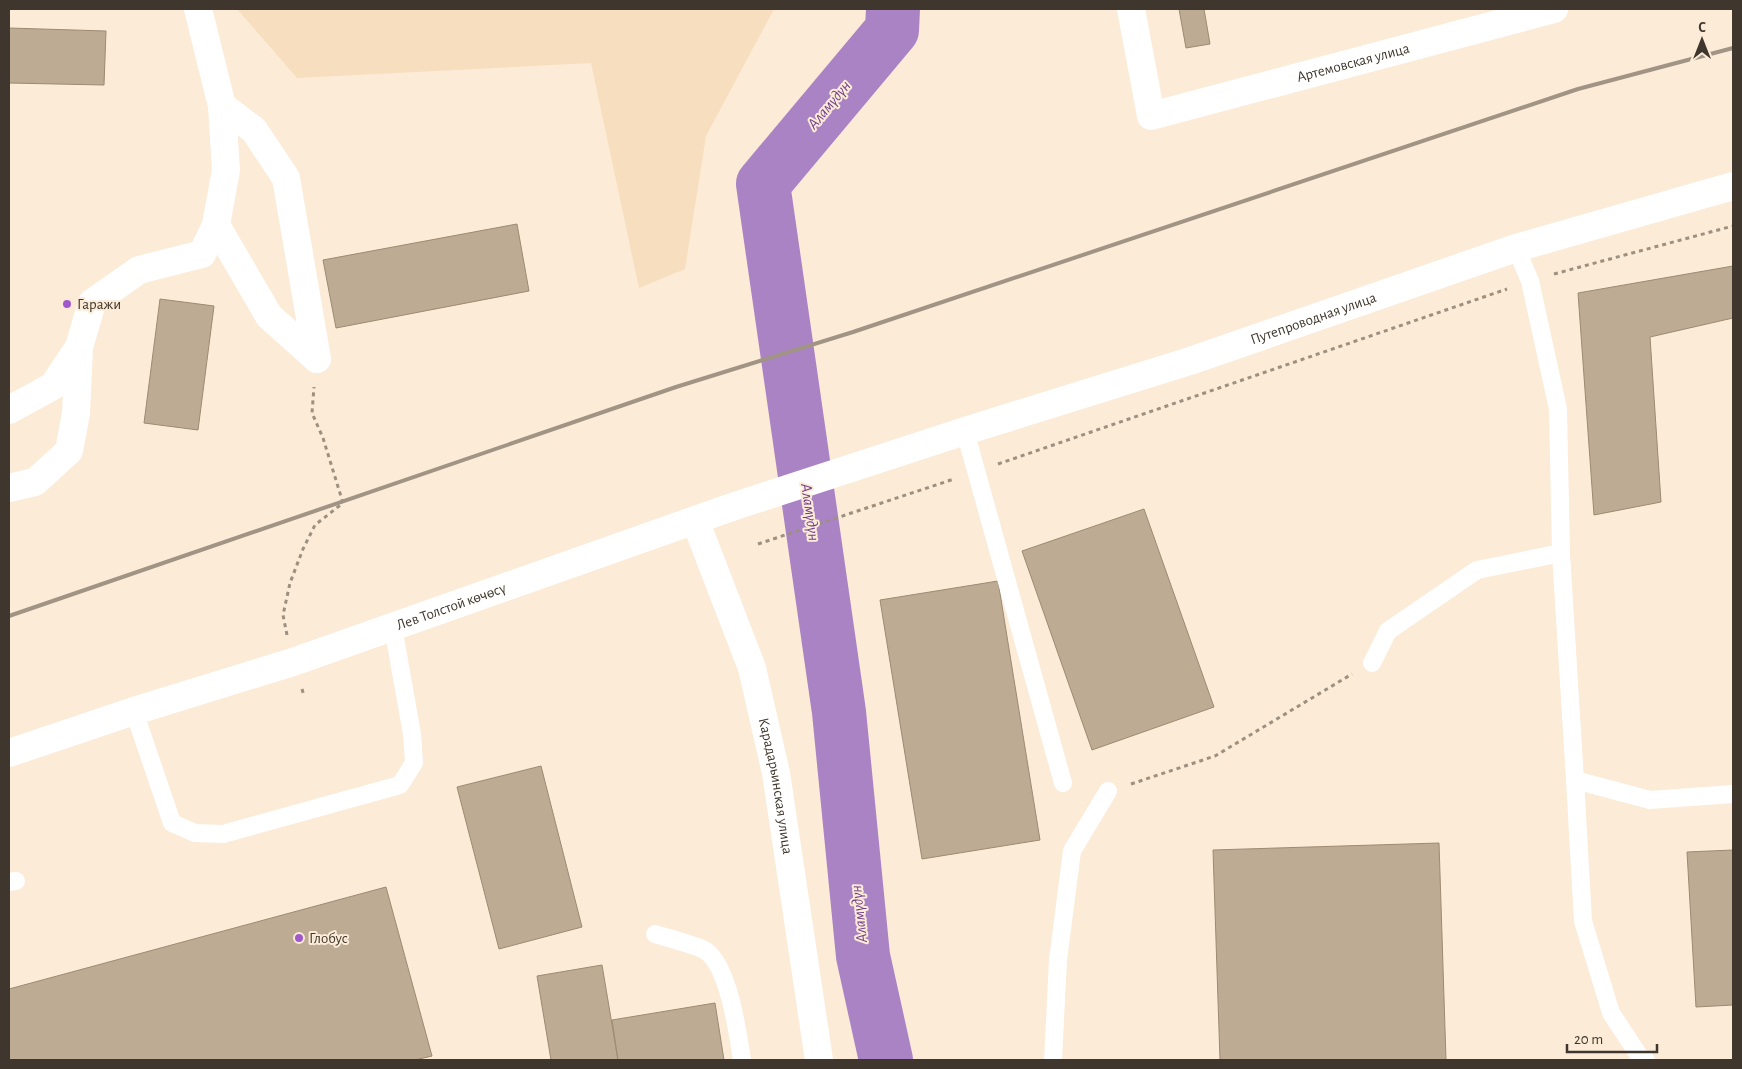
<svg xmlns="http://www.w3.org/2000/svg" width="1742" height="1069" viewBox="0 0 1742 1069" font-family="'Alegreya Sans',sans-serif">
<style>
.built{fill:#f7debf}
.lines{fill:none;stroke-linecap:round;stroke-linejoin:round}
.river{stroke:#aa83c5;stroke-width:54}
.building{fill:#beab93;stroke:#9d8a73}
.path{stroke:#9c9081;stroke-width:3;stroke-dasharray:4 4;stroke-linecap:butt}
.service{stroke:#fff;stroke-width:18}
.minor{stroke:#fff;stroke-width:28}
.tertiary{stroke:#fff;stroke-width:28}
.primary{stroke:#fff;stroke-width:28}
.rail{stroke:#a19485;stroke-width:4}
.poi-dot{fill:#a058cc;stroke:#fcebd7;stroke-width:2}
.labels{text-anchor:middle;dominant-baseline:central;stroke-width:4;stroke-linejoin:round;paint-order:stroke}
.street-label{font-size:15px;fill:#3f372d;stroke:#fcebd7}
.poi-label{font-size:15px;fill:#3f372d;stroke:#fcebd7;text-anchor:start}
.water-label{font-size:16px;font-style:italic;fill:#6c3b8a;stroke:#fcebd7}
</style>
<rect width="100%" height="100%" fill="#fcebd7"/>
<polygon class="built" points="237,9 774,9 706,136 685,269 639,288 591,63 297,78"/>
<g class="lines">
<polyline class="river" points="886,1060 863,956 839,712 763,184 892,30 893,9"/>
</g>
<g class="building">
<polygon points="1179,9 1204,9 1210,44 1186,48"/>
<polygon points="9,28 106,31 104,85 9,83"/>
<polygon points="517,224 529,291 336,328 323,260"/>
<polygon points="1733,266 1733,318 1650,337 1661,502 1594,515 1578,293"/>
<polygon points="160,299 214,306 198,430 144,423"/>
<polygon points="1144,509 1214,707 1092,750 1022,551"/>
<polygon points="998,581 1040,840 922,859 880,600"/>
<polygon points="541,766 582,927 499,949 457,787"/>
<polygon points="1439,843 1446,1060 1220,1060 1213,850"/>
<polygon points="1733,850 1733,1005 1696,1007 1687,852"/>
<polygon points="386,887 432,1056 415,1060 9,1060 9,989"/>
<polygon points="602,965 618,1060 551,1060 537,976"/>
<polygon points="715,1003 724,1060 618,1060 612,1020"/>
</g>
<g class="lines">
<g class="path">
<polyline points="1554,274 1733,226"/>
<polyline points="998,464 1507,289"/>
<polyline points="758,544 954,479"/>
<polyline points="287,635 283,615 290,583 303,549 315,525 343,503 323,438 312,413 314,387"/>
<polyline points="302,689 304,696"/>
<polyline points="1131,784 1215,756 1352,674"/>
</g>
<g class="service">
<polyline points="1516,248 1530,281 1558,409 1561,553 1575,780 1650,800 1733,794"/>
<polyline points="965,431 1063,783"/>
<polyline points="1372,663 1388,631 1477,570 1561,553"/>
<polyline points="134,711 172,823 195,833 223,834 400,785 414,763 412,734 393,627"/>
<polyline points="1575,780 1583,921 1611,1013 1640,1057 1646,1060"/>
<polyline points="9,882 16,881"/>
<path d="M655 934C667 938 697 945 706 951 729 967 738 1034 742 1060"/>
<polyline points="1053,1060 1058,960 1072,851 1108,791"/>
</g>
<g class="minor">
<path id="s1" d="M1131 9 1151 116 1554 9"/>
<polyline points="222,106 254,130 286,178 317,359"/>
<polyline points="216,225 269,316 317,359"/>
<polyline points="9,410 53,386 79,347 92,303 139,270 202,254 216,225 226,170 222,106 198,9"/>
<polyline points="9,488 35,482 69,451 76,413 79,348"/>
</g>
<path class="tertiary" id="s2" d="M695 520 752 668 776 773 819 1060"/>
<path class="primary" id="s3" d="M9 753 134 711 293 662 732 507 965 431 1190 361 1516 248 1733 186"/>
<polyline class="rail" points="9,616 676,387 853,332 1578,89 1733,48"/>
</g>
<g class="poi-dot">
<circle cx="67" cy="304" r="5"/>
<circle cx="299" cy="938" r="5"/>
</g>
<g class="labels">
<g class="street-label">
<text stroke="none"><textPath href="#s1" startOffset="318">Артемовская улица</textPath></text>
<text stroke="none"><textPath href="#s3" startOffset="1375">Путепроводная улица</textPath></text>
<text stroke="none"><textPath href="#s3" startOffset="466">Лев Толстой көчөсү</textPath></text>
<text stroke="none"><textPath href="#s2" startOffset="279">Карадарьинская улица</textPath></text>
</g>
<g class="poi-label">
<text x="77" y="304">Гаражи</text>
<text x="309" y="938">Глобус</text>
</g>
<g class="water-label">
<text transform="translate(829 105) rotate(-50)">Аламүдүн</text>
<text transform="translate(810 512) rotate(82)">Аламүдүн</text>
<text transform="translate(859 914) rotate(-96)">Аламүдүн</text>
</g>
</g>
<rect width="1742" height="1069" fill="none" stroke="#3f372d" stroke-width="20"/>
<g transform="translate(1702 40)" stroke="#fcebd7" stroke-width="4" paint-order="stroke">
<path d="M0-4L9 19L0 12L-9 19Z" fill="#3f372d"/>
<text y="-8" font-size="14" font-weight="bold" text-anchor="middle" fill="#3f372d">С</text>
</g>
<path d="M1567 1044v8h90v-8" fill="none" stroke="#3f372d" stroke-width="2.5"/>
<text x="1574" y="1044" font-size="15" fill="#3f372d" stroke="#fcebd7" stroke-width="4" paint-order="stroke">20 m</text>
</svg>
